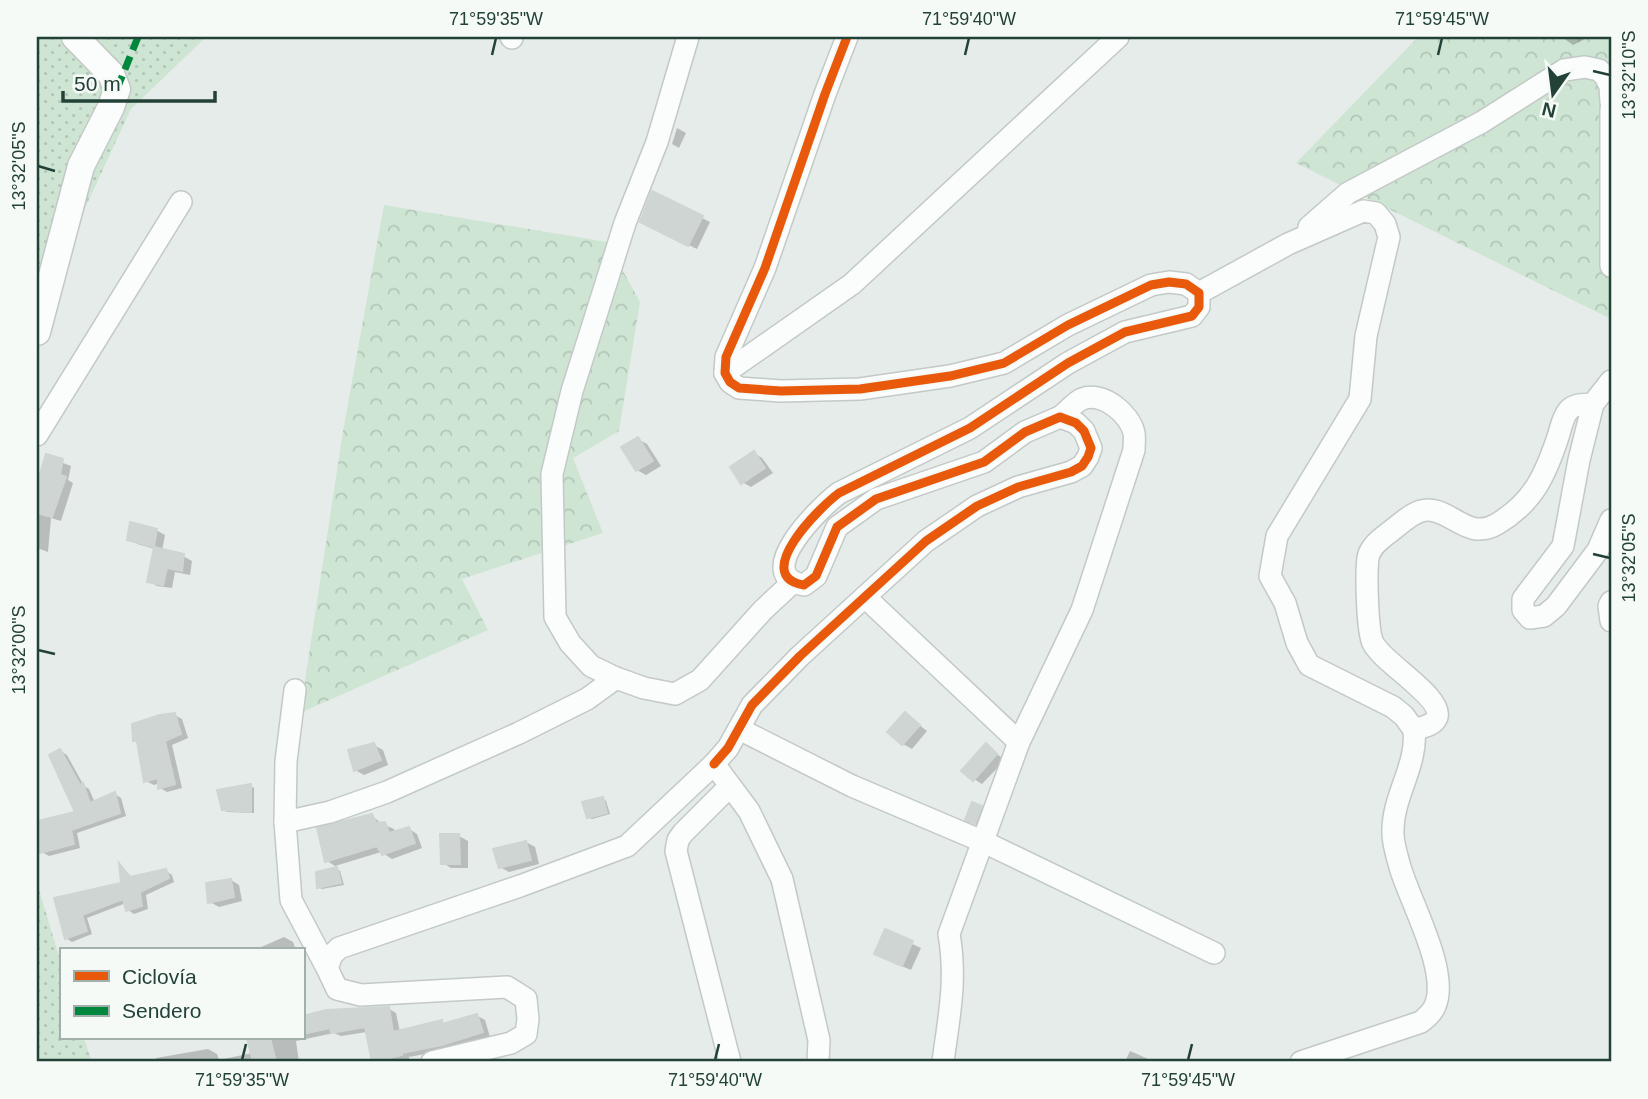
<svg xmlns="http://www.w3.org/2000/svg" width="1648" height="1099" font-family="Arial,sans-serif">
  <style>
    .grass { fill: url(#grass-dots) }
    .forest { fill: url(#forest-crowns) }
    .shadow { fill: #0003 }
    .building { fill: #ced5d2; stroke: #cfd5d2; stroke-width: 2 }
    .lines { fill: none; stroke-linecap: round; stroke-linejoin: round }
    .minor-casing { stroke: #c3c9c6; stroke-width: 24 }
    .tertiary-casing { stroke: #c3c9c6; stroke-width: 29 }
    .minor { stroke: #fbfcfc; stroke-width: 21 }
    .tertiary { stroke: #fbfcfc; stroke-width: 26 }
    .quiet { stroke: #00873e; stroke-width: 7; stroke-dasharray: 14 7; stroke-linecap: butt }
    .cycleway-casing { stroke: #f5faf7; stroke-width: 13 }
    .cycleway { stroke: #e8590c; stroke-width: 9 }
    .ticks { fill: none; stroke: #224137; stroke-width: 2.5 }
    .neatline { fill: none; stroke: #224137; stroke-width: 2.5 }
    .ticks-label { font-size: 18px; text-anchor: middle; fill: #224137 }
  </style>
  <defs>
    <pattern id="grass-dots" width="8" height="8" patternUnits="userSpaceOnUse" patternTransform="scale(1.75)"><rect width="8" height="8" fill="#cfe5d4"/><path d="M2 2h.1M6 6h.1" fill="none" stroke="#b1c6b7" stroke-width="1.8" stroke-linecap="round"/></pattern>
    <pattern id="forest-crowns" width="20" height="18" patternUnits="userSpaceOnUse" patternTransform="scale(1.75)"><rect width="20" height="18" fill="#cfe5d4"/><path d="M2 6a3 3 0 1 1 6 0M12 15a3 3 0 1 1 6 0" fill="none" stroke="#b1c6b7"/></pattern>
  </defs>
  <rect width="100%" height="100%" fill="#e6ece9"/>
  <g class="grass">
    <polygon points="37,37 206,37 131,109 37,312"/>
    <polygon points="37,883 61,963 61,1038 84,1038 92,1062 37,1062"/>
  </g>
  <g class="forest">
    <polygon points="1418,37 1611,37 1611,319 1296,163"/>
    <polygon points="384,205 607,242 640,302 619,431 573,458 603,533 462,579 488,630 300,713 343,431"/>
  </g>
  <g class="shadow">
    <polygon points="1562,37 1589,37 1573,45"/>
    <polygon points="677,128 686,133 679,148 672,144"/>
    <polygon points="653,193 710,222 697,249 649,226"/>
    <polygon points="638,439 647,444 661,466 646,475 637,470"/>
    <polygon points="754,453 762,458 773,473 751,487 742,482"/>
    <polygon points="47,457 71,466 68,480 73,483 61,521 51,518 48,552 37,548 37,492"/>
    <polygon points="156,530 165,535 162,551 183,556 192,561 190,575 175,572 172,588 157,586 149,581 155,549 137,544 129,539"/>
    <polygon points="905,714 927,731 912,749 903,744"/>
    <polygon points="174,715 182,719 188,738 172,745 182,788 167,792 160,788 160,783 154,785 146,781 139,742 135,740"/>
    <polygon points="374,745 383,750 388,765 364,775 355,770"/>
    <polygon points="986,746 1005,760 982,784 974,779"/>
    <polygon points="60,751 67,755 84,786 89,789 95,803 115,794 121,798 126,816 77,833 80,848 49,856 42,852 37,836 37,823 78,814"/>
    <polygon points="251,786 254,788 254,813 227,812 223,809"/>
    <polygon points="603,798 606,801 610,814 592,819 588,817"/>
    <polygon points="981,808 985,810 979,825 967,819"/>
    <polygon points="372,816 382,824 394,829 395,833 409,829 417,834 422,848 392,859 381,852 335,866 327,861"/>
    <polygon points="459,836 468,841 468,868 451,868 443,863"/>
    <polygon points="526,842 535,847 539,864 509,872 500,867"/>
    <polygon points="121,866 133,879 166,871 172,875 174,882 146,895 148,909 134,914 128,910 126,903 87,918 92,934 72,942 66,938 56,899 123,884"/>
    <polygon points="336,869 340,871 344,885 322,889 318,887"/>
    <polygon points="231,880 239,885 242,901 219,907 210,902"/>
    <polygon points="886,932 921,948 911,970 885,959"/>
    <polygon points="284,937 293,942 296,950 259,950 259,948"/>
    <polygon points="388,1008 396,1013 400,1032 441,1022 446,1025 476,1015 485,1020 490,1037 451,1049 409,1057 409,1059 395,1062 373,1060 367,1032 341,1036 334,1033 296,1041 299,1062 157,1062 156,1058 208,1049 217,1054 219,1060 252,1053 249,1038 303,1038 303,1018 326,1012"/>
    <polygon points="1130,1051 1146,1058 1153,1062 1125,1062"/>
  </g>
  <g class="building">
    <polygon points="652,191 703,216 688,246 640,222"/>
    <polygon points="638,437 653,461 636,471 621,447"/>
    <polygon points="754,451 765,468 741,484 730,467"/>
    <polygon points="46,454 63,459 60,475 66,477 52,517 37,513 37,484"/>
    <polygon points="130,522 157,529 154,547 127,540"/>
    <polygon points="154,547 184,554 182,571 167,568 163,585 147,582"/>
    <polygon points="905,712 920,725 902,745 887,732"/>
    <polygon points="175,713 181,734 165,741 175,784 158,789 158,778 144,782 137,741 133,741 132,724 160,715"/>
    <polygon points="374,743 381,760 354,771 348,750"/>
    <polygon points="986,743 997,754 973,781 961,771"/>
    <polygon points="60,749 80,785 83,783 90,803 115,792 120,813 71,830 74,844 40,853 37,842 37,821 75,812 49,755"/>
    <polygon points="251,784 251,812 222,810 217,790"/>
    <polygon points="603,797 607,813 587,818 582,802"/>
    <polygon points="972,802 982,806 975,824 965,820"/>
    <polygon points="372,814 376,823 385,822 389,833 409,827 415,843 382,855 377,846 325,862 317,828"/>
    <polygon points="440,834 459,834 460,864 441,864"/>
    <polygon points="526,841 531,860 499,868 493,849"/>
    <polygon points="119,863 130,877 166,869 169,878 140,892 142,906 126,911 123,899 82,915 87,931 65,939 54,898 121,883"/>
    <polygon points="337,867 341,883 317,888 316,872"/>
    <polygon points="231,879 234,897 208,903 206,883"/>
    <polygon points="885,929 913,941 902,966 874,954"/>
    <polygon points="389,1007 393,1032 442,1020 442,1024 477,1014 483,1032 442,1045 402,1053 402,1055 372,1062 365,1027 331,1033 330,1028 303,1034 303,1016 326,1010"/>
    <polygon points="247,1038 270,1038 276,1062 253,1062"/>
  </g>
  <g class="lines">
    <defs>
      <g id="minor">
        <polyline points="511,37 512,38"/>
        <polyline points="688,37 657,142 625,223 597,312 572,391 552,474 555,617 570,643 591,666 616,678 644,688 675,694 700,680 763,610 792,583"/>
        <polyline points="1611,109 1611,266"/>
        <polyline points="1309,227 1348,193 1482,122 1564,70 1585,67 1599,70 1605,76 1610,86 1611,102"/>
        <path d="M1199,293L1288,244L1363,211L1376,213L1385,224L1389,237L1366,336L1360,399L1277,536L1270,576L1285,603L1297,643L1309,665L1393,707L1404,716L1414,730C1421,727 1434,726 1437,717C1443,697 1383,663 1373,643C1367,631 1366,573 1368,558C1370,546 1382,538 1391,531C1402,523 1414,510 1428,510C1452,510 1468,541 1497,524C1532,503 1544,478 1557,440C1560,432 1562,418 1568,411C1575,403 1583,405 1593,404"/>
        <polyline points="725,373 852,284 1118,37"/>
        <polyline points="1611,381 1593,404 1579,460 1563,546 1523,599 1523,610 1530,618 1544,616 1556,606 1598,550 1611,520"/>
        <polyline points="37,435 181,202"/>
        <polyline points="865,597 1019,742"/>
        <polyline points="1611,602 1609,606 1611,621"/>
        <polyline points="739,729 852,786 984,842 1214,953"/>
        <path d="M714,764L728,748L752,705L800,656L926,541L977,506L1018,487L1071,472L1082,466L1088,457L1091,448L1084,431L1076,423L1060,417L1025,432L984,462L876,499L837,527L816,576L804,585C750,576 820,507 839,493L970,428L1068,363L1125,332L1192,316L1199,307V293L1186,284L1169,282L1151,285L1068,325L1004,363L950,376L860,389L781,391L739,388L730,382L725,373L726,357L765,268L825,94L847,37"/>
        <polyline points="285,822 286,761 295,690"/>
        <polyline points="327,968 291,900 285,822 330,812 387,792 519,733 587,699 616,678"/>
        <polyline points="432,1062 511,1043 526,1034 528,1019 526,999 507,987 361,995 337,989 327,968 332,955 339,948 520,886 627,846 714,764 749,811 782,879 819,1040 818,1062"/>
        <polyline points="730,1062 676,851 678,840 683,833 730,786"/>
        <path d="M943,1062C949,1016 957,980 949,934L1019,742L1082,610L1134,450C1134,445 1135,438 1134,433C1130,414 1103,391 1082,399C1075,402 1067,412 1060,417"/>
        <path d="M1301,1062L1421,1022C1427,1017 1432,1013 1435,1006C1450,972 1410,902 1400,867C1397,856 1392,841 1393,830C1393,796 1418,764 1414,730"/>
      </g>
      <polyline id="tertiary" points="37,332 81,166 111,107 117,89 111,74 75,37"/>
    </defs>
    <use href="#minor" class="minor-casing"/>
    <use href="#tertiary" class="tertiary-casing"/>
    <use href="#minor" class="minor"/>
    <use href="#tertiary" class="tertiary"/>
    <polyline class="quiet" points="117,89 138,37"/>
    <defs>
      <path id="cycleway" d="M714,764L728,748L752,705L800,656L926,541L977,506L1018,487L1071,472L1082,466L1088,457L1091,448L1084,431L1076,423L1060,417L1025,432L984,462L876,499L837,527L816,576L804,585C750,576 820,507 839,493L970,428L1068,363L1125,332L1192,316L1199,307V293L1186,284L1169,282L1151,285L1068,325L1004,363L950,376L860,389L781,391L739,388L730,382L725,373L726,357L765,268L825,94L847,37"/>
    </defs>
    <use href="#cycleway" class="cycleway-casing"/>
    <use href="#cycleway" class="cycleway"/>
  </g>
  <path class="ticks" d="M492,55L496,38M965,55L969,38M1438,55L1442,38M1593,71L1610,75M38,166L55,171M1593,554L1610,558M38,650L55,654M242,1060L246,1044M715,1060L719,1044M1188,1060L1192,1044"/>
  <rect width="1648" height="1099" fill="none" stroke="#f5faf7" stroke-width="77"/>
  <rect x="60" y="948" width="245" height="91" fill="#f5faf7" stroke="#a1b0aa" stroke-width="2"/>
  <rect x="74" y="971" width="35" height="10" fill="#e8590c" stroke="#a1b0aa" stroke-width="2"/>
  <text x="122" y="984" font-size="21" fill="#224137">Ciclovía</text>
  <rect x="74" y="1006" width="35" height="10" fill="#00873e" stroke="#a1b0aa" stroke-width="2"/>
  <text x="122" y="1018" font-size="21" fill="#224137">Sendero</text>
  <g transform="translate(1553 94) rotate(194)" stroke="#f5faf7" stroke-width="5" paint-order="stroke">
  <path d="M0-5L12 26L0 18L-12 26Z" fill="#224137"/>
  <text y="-10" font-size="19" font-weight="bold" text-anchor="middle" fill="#224137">N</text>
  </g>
  <path d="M63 91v10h152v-10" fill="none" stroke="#224137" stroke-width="3.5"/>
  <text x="74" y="91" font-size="21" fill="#224137" stroke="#f5faf7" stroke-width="5" paint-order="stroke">50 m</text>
  <rect x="38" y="38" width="1572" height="1022" class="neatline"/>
  <g class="ticks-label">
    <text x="496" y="25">71°59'35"W</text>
    <text x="969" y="25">71°59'40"W</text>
    <text x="1442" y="25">71°59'45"W</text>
    <text transform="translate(1629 75) rotate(-90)" y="6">13°32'10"S</text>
    <text transform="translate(19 166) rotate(-90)" y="6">13°32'05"S</text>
    <text transform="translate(1629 558) rotate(-90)" y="6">13°32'05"S</text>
    <text transform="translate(19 650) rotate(-90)" y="6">13°32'00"S</text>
    <text x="242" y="1086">71°59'35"W</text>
    <text x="715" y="1086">71°59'40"W</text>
    <text x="1188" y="1086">71°59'45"W</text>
  </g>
</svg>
